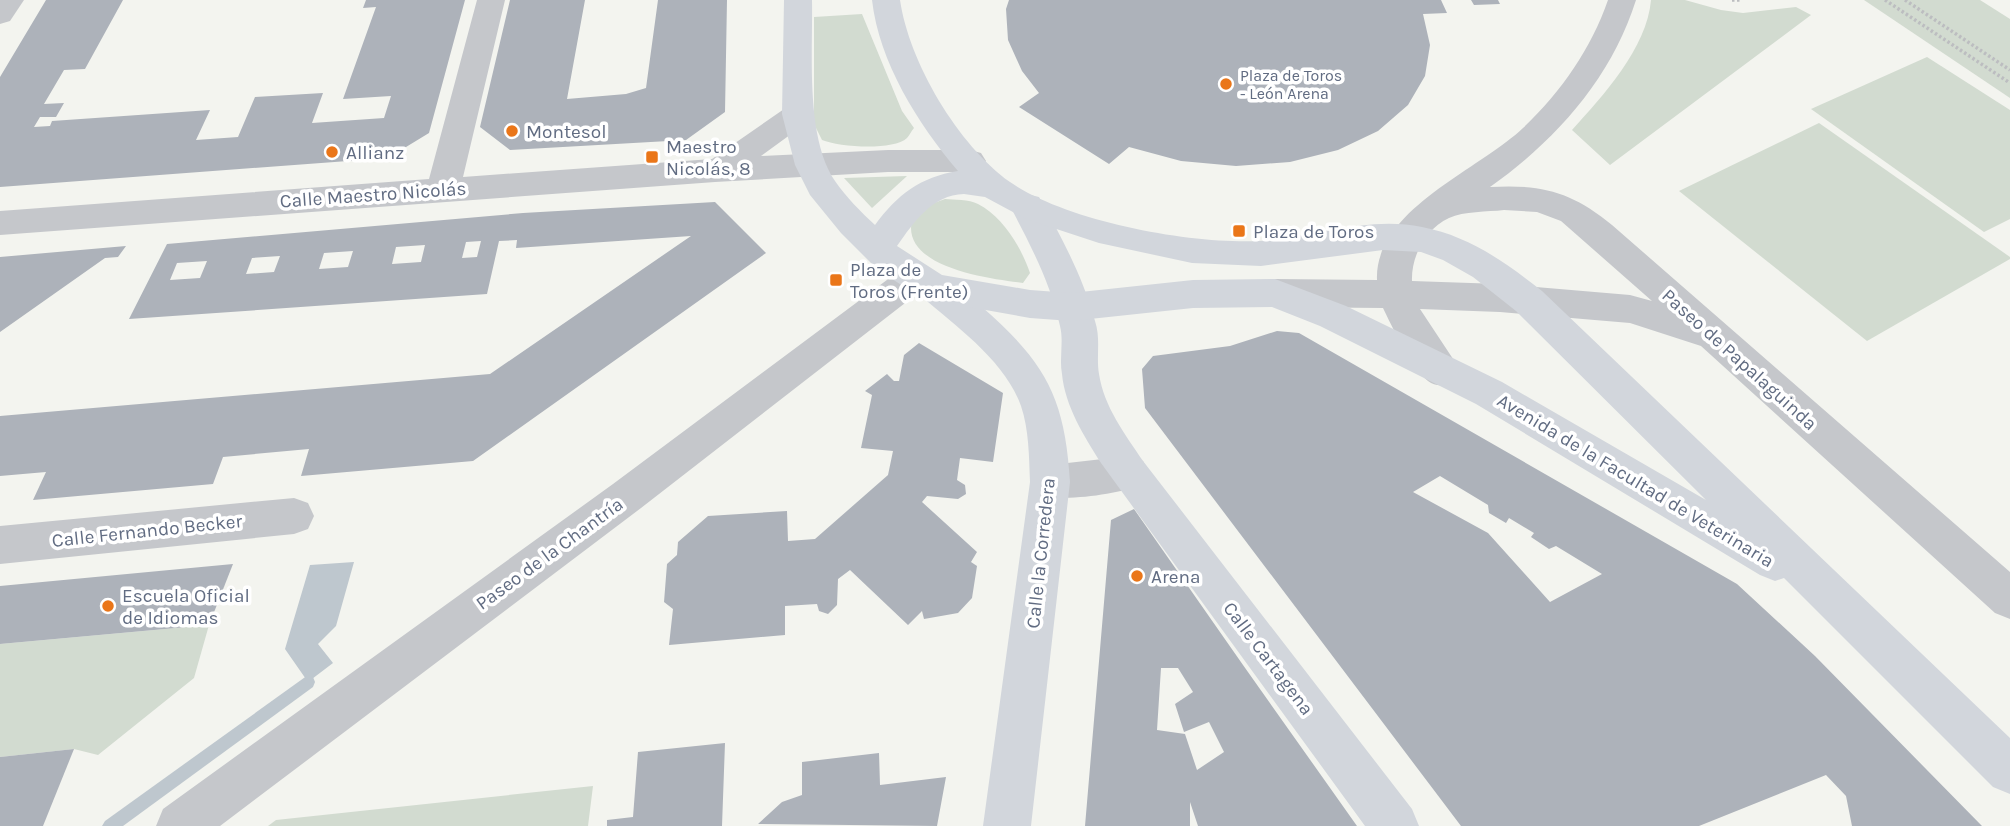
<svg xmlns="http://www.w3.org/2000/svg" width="2010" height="826" font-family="Karla,sans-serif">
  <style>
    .green { fill: #d2dbd0 }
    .water { fill: #bec7ce }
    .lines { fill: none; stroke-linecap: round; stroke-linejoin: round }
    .stream { fill: #bec7ce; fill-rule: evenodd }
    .building { fill: #adb2ba; fill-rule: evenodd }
    .path { stroke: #bcbdc0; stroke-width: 3.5; stroke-dasharray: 2.5 2.5; stroke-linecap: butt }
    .street { fill: #c5c7cb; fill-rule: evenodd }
    .secondary { fill: #d2d6dc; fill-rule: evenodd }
    .primary { fill: #d2d6dc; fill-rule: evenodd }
    .poi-dot { fill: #ea7619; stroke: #fff; stroke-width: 2.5 }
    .labels { text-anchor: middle; stroke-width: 7; stroke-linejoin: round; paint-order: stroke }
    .far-poi-label { font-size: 16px; fill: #616c82; stroke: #fff; text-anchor: start }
    .poi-label { font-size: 19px; fill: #616c82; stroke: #fff; text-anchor: start }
    .street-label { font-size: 19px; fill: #616c82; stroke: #fff }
  </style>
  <rect width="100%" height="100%" fill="#f3f4ef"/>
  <g class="green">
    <path d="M1651,0H1685L1721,10L1743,13L1796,7L1811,15L1610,165L1572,130C1603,96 1647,48 1651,0Z"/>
    <polygon points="1864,0 1980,0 2010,19 2010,98"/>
    <path d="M862,14L902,111L914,128C911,131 910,135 907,138C893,151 839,147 822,140L814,124V17Z"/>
    <polygon points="1927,57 2010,110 2010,219 1984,232 1811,109"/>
    <polygon points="1819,123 2010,257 2010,259 1867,341 1679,191"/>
    <polygon points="907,176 872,208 844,178"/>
    <path d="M945,199C954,200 969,199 978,204C1003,217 1021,247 1030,273L1023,283C992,279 911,269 911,228C911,222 917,214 920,208Z"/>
    <polygon points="209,625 194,678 98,755 74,749 0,757 0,644"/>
    <polygon points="593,786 588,826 268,826 276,820"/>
  </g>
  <polygon class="water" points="354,562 336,626 318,644 333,663 308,682 285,649 310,565"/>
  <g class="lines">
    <polygon class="stream" points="308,675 313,677 315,682 313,687 123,826 102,826 105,821"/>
  </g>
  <g class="building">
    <polygon points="46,0 123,0 85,69 64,70 44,104 64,103 56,117 40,117 34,127 50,126 52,121 210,110 196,140 238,137 255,97 323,93 312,123 384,118 391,96 343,99 376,7 363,8 366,0 465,0 429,133 388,158 0,187 0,77"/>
    <polygon points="510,0 585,0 567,99 626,94 646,88 658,0 727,0 725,112 686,140 510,150 480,127"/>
    <polygon points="1009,0 1441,0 1447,13 1423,14 1430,45 1425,76 1408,105 1378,131 1338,150 1290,162 1236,166 1181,161 1129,147 1109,164 1019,107 1039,93 1022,71 1008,40 1006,9"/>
    <polygon points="1471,0 1498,0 1500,4 1474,5"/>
    <path d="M715,202L766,253L473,461L301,476L309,449L223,457L213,484L33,500L46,472L0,476V416L490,374L691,236L516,248L517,240L499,241L487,294L129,319L167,244L523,213ZM481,241L477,257L462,258L466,242ZM425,245L421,262L392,264L396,247ZM353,251L348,267L319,269L324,253ZM280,256L274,272L246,274L252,258ZM207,261L200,278L170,280L177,263Z"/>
    <polygon points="126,246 118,257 105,258 0,332 0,257"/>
    <path d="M1277,331L1299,333L1737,584L1815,656L1982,826H1852L1846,796L1826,775L1699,826H1461L1145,408L1142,369L1153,356L1230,346ZM1440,476L1488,505L1489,513L1506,523L1509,518L1534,533L1531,537L1549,549L1556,546L1602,574L1550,602L1488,533L1413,492Z"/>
    <polygon points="919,343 1003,393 993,462 960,458 957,480 965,485 966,494 958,499 927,496 922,502 977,552 971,562 977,566 972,598 958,613 924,619 922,611 908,625 850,570 838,579 837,605 828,614 819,611 817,604 785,606 785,635 669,645 673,609 664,602 667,564 677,555 678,542 708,516 787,511 788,541 815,539 888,475 893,451 861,448 872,395 865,391 887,374 894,381 899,381 904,355"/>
    <path d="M1134,509L1243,665L1357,826H1198L1190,802V826H1085L1111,520ZM1161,668H1178L1193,692L1175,704L1184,732L1209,722L1224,752L1197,770L1185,734L1157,730Z"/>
    <polygon points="233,564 209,625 0,644 0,586"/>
    <polygon points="725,743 722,826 607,826 607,820 633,817 638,752"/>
    <polygon points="74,749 43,826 0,826 0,757"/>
    <polygon points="879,753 880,785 946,777 937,826 758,824 782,802 802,795 802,762"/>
  </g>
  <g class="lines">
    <g class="path">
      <polyline points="1732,0 1740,0"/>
      <polyline points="1885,0 2010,83"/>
      <polyline points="1905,0 2010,70"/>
    </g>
    <g class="street">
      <polygon points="0,0 24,0 10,21 0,24"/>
      <polygon points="477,0 505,0 463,177 712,159 787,107 798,103 809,107 814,114 809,121 761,156 888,150 970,150 981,153 986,161 981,169 970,172 888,172 715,182 0,235 0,211 429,179"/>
      <path d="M1608,0H1636C1611,79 1556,140 1490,187C1542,184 1572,192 1612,225L2010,572V619L1995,613L1701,346L1630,323L1500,312L1420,309L1461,371L1455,382C1446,385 1437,388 1428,381C1412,368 1392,327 1383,308L1275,307L1262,303L1257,293L1262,283L1275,279L1377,280C1374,210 1479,170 1523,128C1561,92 1591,49 1608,0ZM1504,210L1537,212L1561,221L1652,301L1630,295L1500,284L1412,281C1411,257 1425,229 1449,218C1464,211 1487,212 1504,210Z"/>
      <polygon points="915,264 927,268 933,277 927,286 641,508 220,826 156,826 163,809 613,484 903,268"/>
      <path d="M1129,456L1143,461L1149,473L1143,485C1117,494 1061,503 1036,494L1030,482L1036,470L1050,465Z"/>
      <polygon points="294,498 308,503 314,516 308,529 294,534 0,564 0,526"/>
    </g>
    <g class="secondary">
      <path d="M1027,194L1039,197C1061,236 1083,277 1095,321C1101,339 1096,356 1099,374C1104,407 1125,434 1143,461L1412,809L1419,826H1365L1101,463C1084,436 1065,406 1062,374C1059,358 1064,342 1060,326C1051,284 1030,244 1010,206L1015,197Z"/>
      <path d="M935,273C954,279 968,294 982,307C1046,363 1065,398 1070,482L1031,826H983L1030,482C1029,456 1029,430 1021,406C1005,361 957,327 922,297L917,287L922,277Z"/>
    </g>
    <path class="primary" d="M784,0H812C813,52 805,137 835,181C846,197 861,212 875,225C897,195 920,177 958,171C918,124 879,62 872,0H900C909,62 958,145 1010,182C1068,222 1190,244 1259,241C1313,237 1368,216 1422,227C1469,236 1505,262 1542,291L2010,738V794L1993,787L1784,578L1775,581L1760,575L1476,404L1320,326L1272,307L1193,308L1071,321L1030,318L935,301L903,286L878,270L841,233L810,195L795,165L782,114ZM964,194L985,197L1026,219L1099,243L1192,263L1261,266L1383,250L1421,252L1443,260L1473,277L1516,311L1706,500L1502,382L1346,306L1275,279L1193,280L1071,293L1030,290L942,275L897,246C914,222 932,195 964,194Z"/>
  </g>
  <g class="poi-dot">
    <circle cx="1226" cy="84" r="7"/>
    <circle cx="512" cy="131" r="7"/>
    <circle cx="332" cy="152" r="7"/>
    <rect x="645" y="150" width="14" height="14" rx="3.5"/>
    <rect x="1232" y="224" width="14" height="14" rx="3.5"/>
    <rect x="829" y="273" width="14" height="14" rx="3.5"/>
    <circle cx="1137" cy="576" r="7"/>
    <circle cx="108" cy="606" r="7"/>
  </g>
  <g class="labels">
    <g class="far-poi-label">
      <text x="1240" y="81">Plaza de Toros<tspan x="1240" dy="18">- León Arena</tspan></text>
    </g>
    <g class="poi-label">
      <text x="526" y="138">Montesol</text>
      <text x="666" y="153">Maestro<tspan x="666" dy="22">Nicolás, 8</tspan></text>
      <text x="346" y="159">Allianz</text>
      <text x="1253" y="238">Plaza de Toros</text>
      <text x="850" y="276">Plaza de<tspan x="850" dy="22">Toros (Frente)</tspan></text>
      <text x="1151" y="583">Arena</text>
      <text x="122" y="602">Escuela Oficial<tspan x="122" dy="22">de Idiomas</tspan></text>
    </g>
    <g class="street-label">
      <text transform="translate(373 194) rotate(-4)" y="7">Calle Maestro Nicolás</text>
      <text transform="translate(1740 359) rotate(42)" y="7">Paseo de Papalaguinda</text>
      <text transform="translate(1636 480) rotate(31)" y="7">Avenida de la Facultad de Veterinaria</text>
      <text transform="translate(147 530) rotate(-6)" y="7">Calle Fernando Becker</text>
      <text transform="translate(549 553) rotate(-36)" y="7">Paseo de la Chantría</text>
      <text transform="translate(1040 553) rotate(-84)" y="7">Calle la Corredera</text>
      <text transform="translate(1269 658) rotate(53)" y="7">Calle Cartagena</text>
    </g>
  </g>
</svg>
